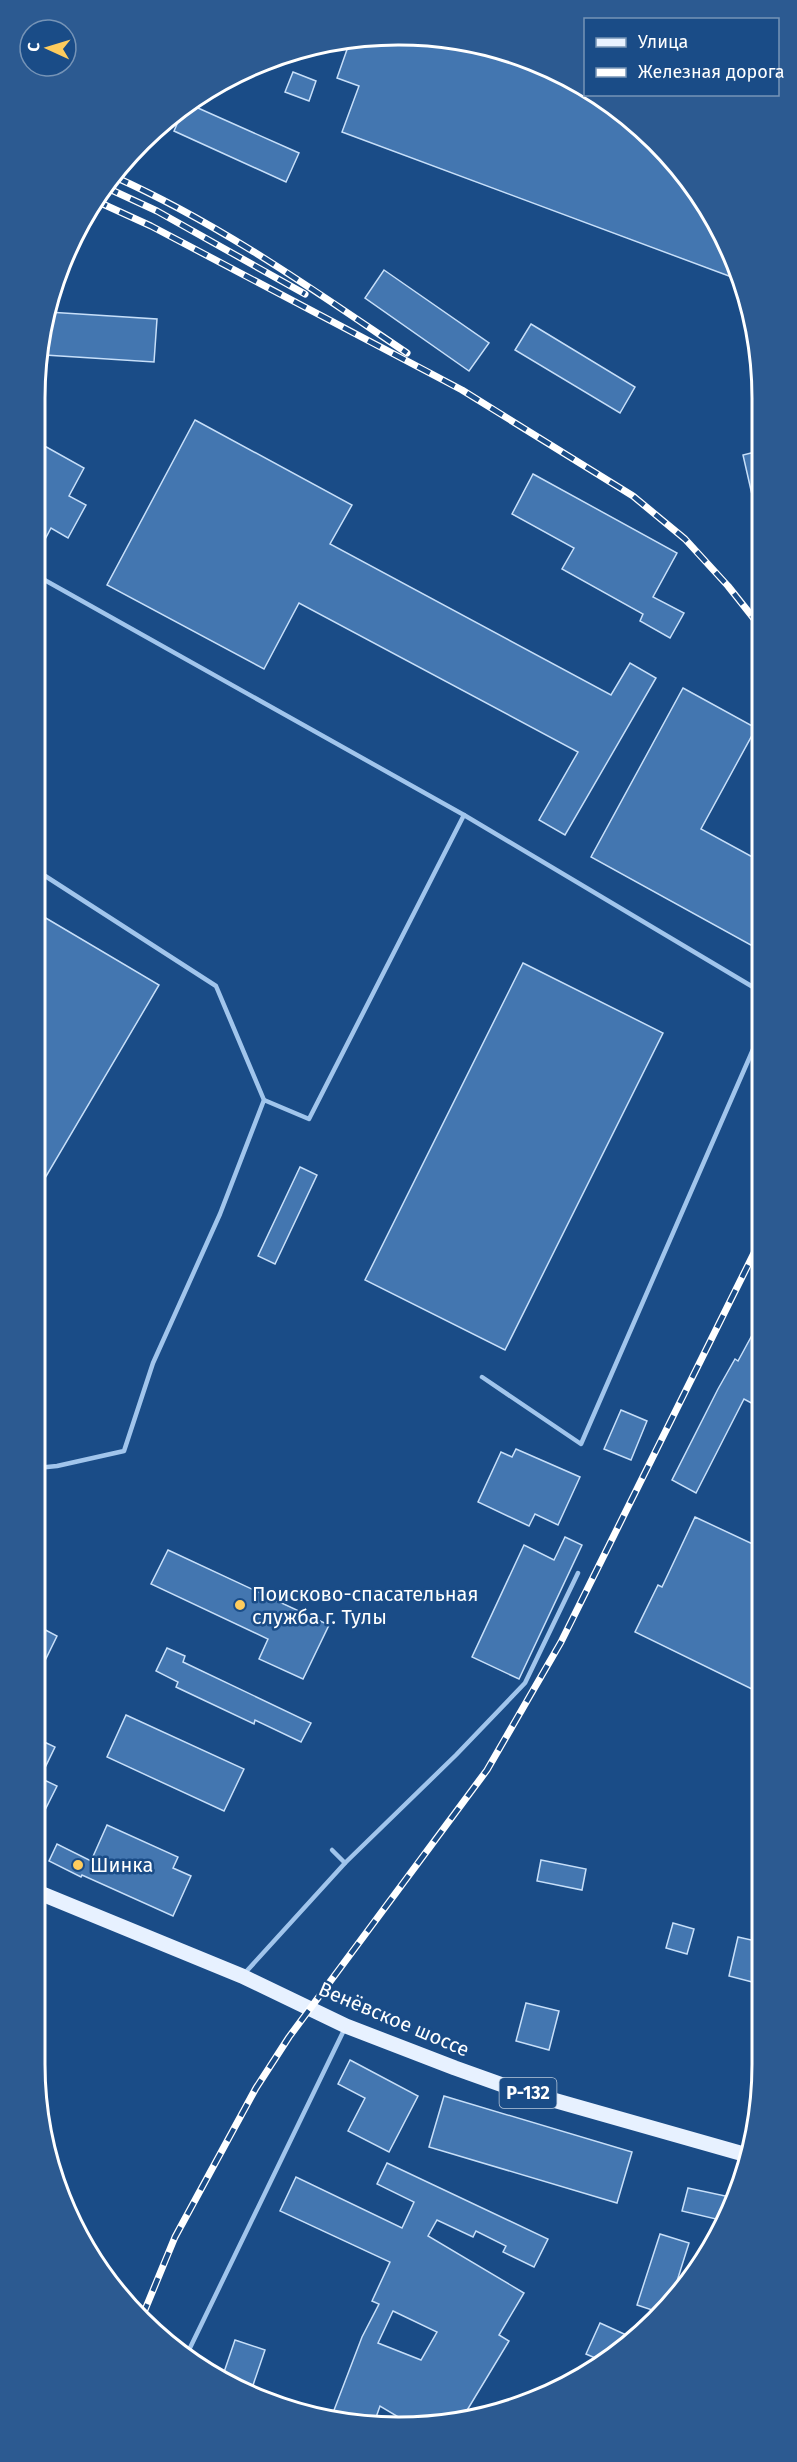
<svg xmlns="http://www.w3.org/2000/svg" width="797" height="2462" font-family="'Fira Sans',sans-serif">
  <style>
    .building { fill: #4376b0; stroke: #c7dff9; stroke-width: 1.5; fill-rule: evenodd }
    .lines { fill: none; stroke-linecap: round; stroke-linejoin: round }
    .service { stroke: #a1c5ec; stroke-width: 4.5 }
    .primary { stroke: #e7f1ff; stroke-width: 15 }
    .rail-casing { stroke: #fff; stroke-width: 7 }
    .rail { stroke: #1a4c87; stroke-width: 4.5; stroke-dasharray: 14; stroke-linecap: butt }
    .poi-dot { fill: #fecc5d; stroke: #1a4c87; stroke-width: 2 }
    .labels { text-anchor: middle; stroke-width: 5; stroke-linejoin: round; paint-order: stroke }
    .shield { fill: #1a4c87; stroke: #bac9db; stroke-width: 1.5 }
    .shield-label { font-size: 18px; font-weight: bold; fill: #fff }
    .poi-label { font-size: 20px; fill: #fff; stroke: #1a4c87; text-anchor: start }
    .street-label { font-size: 20px; fill: #fff; stroke: #1a4c87 }
    .rim { fill: none; stroke: #fff; stroke-width: 3 }
  </style>
  <rect width="100%" height="100%" fill="#1a4c87"/>
  <g class="building">
    <polygon points="350,41 470,42 581,83 585,87 585,94 594,94 672,158 725,238 737,279 342,132 359,86 337,78"/>
    <polygon points="293,72 316,81 309,101 285,92"/>
    <polygon points="189,104 299,153 286,182 174,131 184,108"/>
    <polygon points="384,270 489,343 469,371 365,298"/>
    <polygon points="48,312 157,319 154,362 45,355"/>
    <polygon points="531,324 635,387 620,413 515,350"/>
    <polygon points="195,420 352,505 330,544 611,695 630,663 656,678 565,835 539,820 578,752 299,603 264,669 107,585"/>
    <polygon points="41,444 84,468 69,496 86,505 68,538 51,528 41,547"/>
    <polygon points="759,451 759,499 753,499 743,455"/>
    <polygon points="533,474 677,553 653,597 684,613 670,638 640,621 643,614 562,569 574,548 512,514"/>
    <polygon points="683,688 756,728 701,829 758,860 758,949 591,857"/>
    <polygon points="39,914 159,985 38,1190"/>
    <polygon points="523,963 663,1033 505,1350 365,1280"/>
    <polygon points="300,1167 317,1175 275,1264 258,1256"/>
    <polygon points="757,1326 757,1406 744,1399 696,1493 672,1480 718,1389 735,1359 738,1361"/>
    <polygon points="621,1410 647,1421 631,1460 604,1449"/>
    <polygon points="516,1449 580,1477 558,1525 535,1514 529,1526 478,1502 501,1452 512,1457"/>
    <polygon points="695,1517 757,1546 756,1691 635,1632 658,1585 662,1587"/>
    <polygon points="565,1537 582,1545 519,1679 472,1657 524,1545 554,1560"/>
    <polygon points="168,1550 329,1625 303,1679 259,1659 268,1639 151,1584"/>
    <polygon points="36,1625 57,1636 36,1679"/>
    <polygon points="167,1648 185,1656 183,1662 311,1723 301,1742 255,1720 254,1724 176,1687 178,1682 156,1671"/>
    <polygon points="126,1715 244,1769 224,1811 107,1757"/>
    <polygon points="36,1738 55,1747 40,1778 57,1786 35,1830"/>
    <polygon points="107,1825 178,1857 173,1868 191,1876 173,1916 82,1875 81,1877 49,1861 57,1844 91,1861"/>
    <polygon points="541,1860 586,1869 582,1890 537,1881"/>
    <polygon points="673,1923 694,1929 687,1954 666,1948"/>
    <polygon points="738,1937 756,1941 756,1983 729,1976"/>
    <polygon points="526,2003 559,2011 549,2050 516,2041"/>
    <polygon points="350,2060 418,2096 389,2152 348,2131 365,2098 338,2084"/>
    <polygon points="444,2096 632,2152 617,2203 429,2147"/>
    <path d="M387,2163L548,2239L534,2267L503,2252L506,2246L476,2231L473,2237L437,2220L428,2236L524,2293L499,2335L509,2341L463,2417L405,2421L380,2406L374,2423L351,2424L331,2418L362,2337L379,2304L372,2301L390,2262L280,2211L296,2177L402,2228L414,2202L377,2184ZM393,2311L437,2332L421,2360L378,2343Z"/>
    <polygon points="688,2188 730,2197 720,2220 682,2211"/>
    <polygon points="660,2234 689,2243 672,2297 658,2312 637,2305"/>
    <polygon points="600,2323 633,2338 620,2352 602,2361 586,2354"/>
    <polygon points="235,2340 265,2350 250,2394 237,2390 222,2378"/>
  </g>
  <g class="lines">
    <g class="service">
      <polyline points="464,815 758,990"/>
      <polyline points="39,872 216,986 264,1100"/>
      <polyline points="482,1377 581,1444 758,1038"/>
      <polyline points="37,1468 57,1466 124,1451 153,1363 220,1214 264,1100 309,1119 464,815 41,578"/>
      <polyline points="332,1850 345,1863"/>
      <polyline points="244,1974 345,1863 456,1755 525,1683 578,1573"/>
      <polyline points="188,2352 345,2028"/>
    </g>
    <polyline class="primary" points="35,1891 242,1976 346,2026 455,2068 511,2088 747,2155"/>
    <defs>
      <g id="rail">
        <path d="M115,177C220,224 312,289 407,353"/>
        <polyline points="105,187 157,211 305,294"/>
        <polyline points="94,200 151,226 462,390 633,496 685,539 728,586 759,625"/>
        <polyline points="142,2317 175,2237 256,2088 289,2037 487,1770 561,1642 757,1247"/>
      </g>
    </defs>
    <use href="#rail" class="rail-casing"/>
    <use href="#rail" class="rail"/>
  </g>
  <g class="poi-dot">
    <circle cx="240" cy="1605" r="6"/>
    <circle cx="78" cy="1865" r="6"/>
  </g>
  <g class="labels">
    <rect class="shield" x="499.5" y="2078" width="57" height="30" rx="4.5"/>
    <g class="shield-label">
      <text x="528" y="2099">Р-132</text>
    </g>
    <g class="poi-label">
      <text x="252" y="1601">Поисково-спасательная<tspan x="252" dy="23">служба г. Тулы</tspan></text>
      <text x="90" y="1872">Шинка</text>
    </g>
    <g class="street-label">
      <text transform="translate(394 2019) rotate(23)" y="7">Венёвское шоссе</text>
    </g>
  </g>
  <path d="M0 0H797V2462H0ZM398 45H399A353 353 0 0 1 752 398V2064A353 353 0 0 1 399 2417H398A353 353 0 0 1 45 2064V398A353 353 0 0 1 398 45Z" fill="#2c5a91" fill-rule="evenodd"/>
  <path class="rim" d="M398 45H399A353 353 0 0 1 752 398V2064A353 353 0 0 1 399 2417H398A353 353 0 0 1 45 2064V398A353 353 0 0 1 398 45Z"/>
  <rect x="584" y="18" width="195" height="78" fill="#1a4c87" stroke="#7694b7" stroke-width="1.5"/>
  <rect x="596" y="38" width="30" height="9" fill="#e7f1ff" stroke="#7694b7" stroke-width="1.5"/>
  <text x="638" y="48" font-size="18" fill="#ffffff">Улица</text>
  <rect x="596" y="68" width="30" height="9" fill="#ffffff" stroke="#7694b7" stroke-width="1.5"/>
  <text x="638" y="78" font-size="18" fill="#ffffff">Железная дорога</text>
  <g transform="translate(48 48) rotate(274)"><circle r="28" fill="#1a4c87" stroke="#7694b7" stroke-width="1.5"/>
  <path d="M0-4.5L10 22L0 15L-10 22Z" fill="#fecc5d"/>
  <text y="-9" font-size="16" font-weight="bold" text-anchor="middle" fill="#ffffff">С</text>
  </g>
</svg>
